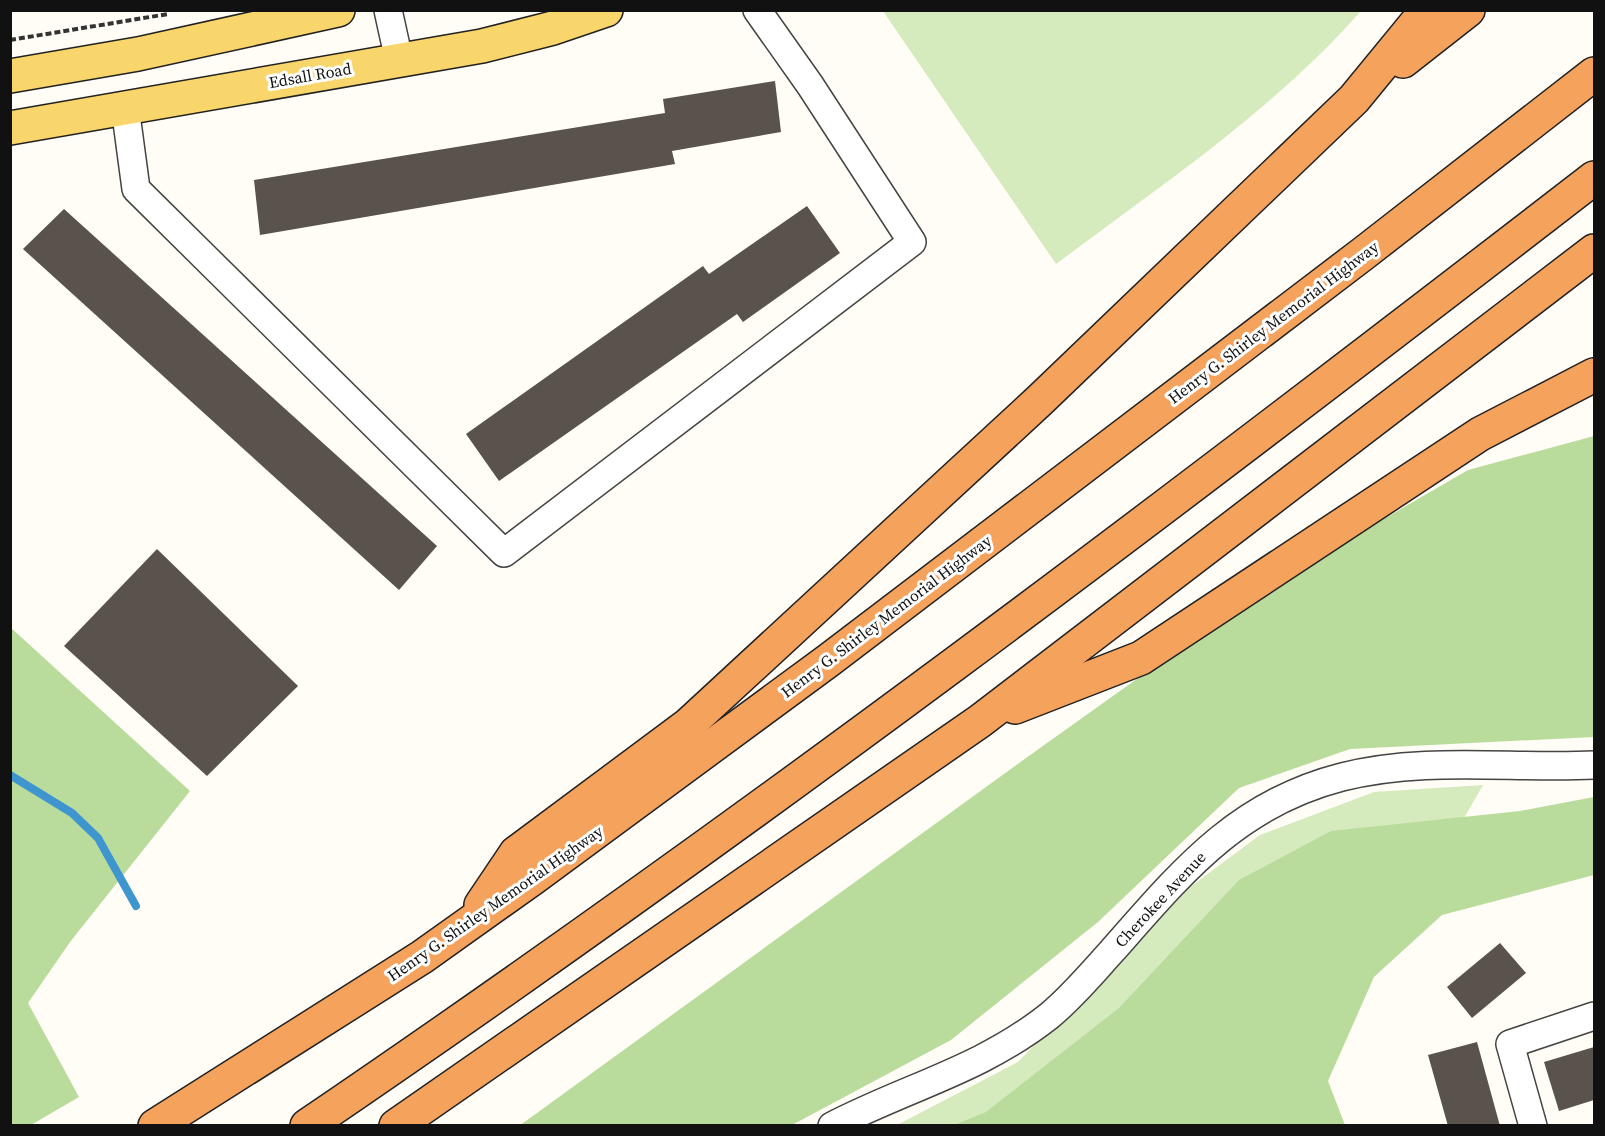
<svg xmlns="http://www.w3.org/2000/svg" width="1605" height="1136" font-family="'Source Serif 4',serif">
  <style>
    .green { fill: #d5ebbd }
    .forest { fill: #b9dc9c }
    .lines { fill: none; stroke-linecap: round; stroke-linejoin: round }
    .stream { stroke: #3f96cf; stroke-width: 8 }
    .building { fill: #5a524d }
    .minor-casing { stroke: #444; stroke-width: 30 }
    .major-casing { stroke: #222; stroke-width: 36 }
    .highway-casing { stroke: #222; stroke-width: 36 }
    .path { stroke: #333; stroke-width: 4; stroke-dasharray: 6 3; stroke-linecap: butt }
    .minor { stroke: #fff; stroke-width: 27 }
    .major { stroke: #f9d66b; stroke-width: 33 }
    .highway { stroke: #f5a25d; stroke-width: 33 }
    .labels { text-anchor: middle; stroke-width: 6; stroke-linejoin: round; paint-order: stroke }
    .street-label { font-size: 16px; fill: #111; stroke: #fff }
  </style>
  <rect width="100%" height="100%" fill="#fffdf5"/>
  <g class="green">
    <path d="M883,11H1361C1274,110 1161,185 1056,264Z"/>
    <polygon points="1483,785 1310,1086 1345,1125 895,1126 1018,1062 1182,893 1260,835 1374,792"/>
  </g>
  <g class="forest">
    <polygon points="1594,436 1594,737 1350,749 1239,788 1098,922 951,1040 792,1125 519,1126 1026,758 1263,589 1468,470"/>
    <polygon points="10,627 190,791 70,942 28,1003 79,1097 31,1125 10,1125"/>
    <polygon points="1594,797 1594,875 1442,915 1374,977 1328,1081 1345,1125 954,1125 986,1112 1119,1008 1239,880 1331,831 1520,811"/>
  </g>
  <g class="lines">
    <polyline class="stream" points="10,775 72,813 98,838 136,906"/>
  </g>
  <g class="building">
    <polygon points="775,81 781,132 672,151 675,164 260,235 254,180 665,113 663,99"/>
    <polygon points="807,206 840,253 743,322 737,314 499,481 466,434 703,266 709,274"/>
    <polygon points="64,209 437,546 399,590 23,249"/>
    <polygon points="157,549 298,686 207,776 64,646"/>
    <polygon points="1500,943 1526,973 1472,1018 1447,987"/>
    <polygon points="1477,1042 1500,1126 1448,1126 1428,1055"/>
    <polygon points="1594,1047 1594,1100 1559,1111 1544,1062"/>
  </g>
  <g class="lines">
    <defs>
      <g id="minor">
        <polyline points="388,10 399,60"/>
        <polyline points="125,107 136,189 504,553 912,242 810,85 757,10"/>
        <path d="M832,1126C907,1087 981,1070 1049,1016C1072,997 1092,973 1112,951C1181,873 1236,804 1342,777C1424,756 1511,769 1594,765"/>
        <polyline points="1533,1126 1510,1044 1594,1016"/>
      </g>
      <g id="major">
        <polyline points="10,76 138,54 338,10"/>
        <polyline points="10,128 482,46 553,28 606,10"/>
      </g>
      <g id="highway">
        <polyline points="1403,61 1468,10"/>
        <polyline points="1015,707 1141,658 1480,434 1594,375"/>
        <polyline points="481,905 516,853 688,725 1039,401 1354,99 1427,10"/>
        <polyline points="155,1126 422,957 533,878 829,660 1364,253 1594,74"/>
        <path d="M307,1126C748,826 1172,504 1594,178"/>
        <polyline points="396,1126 980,721 1594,251"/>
      </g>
    </defs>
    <use href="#minor" class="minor-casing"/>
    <use href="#major" class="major-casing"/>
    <use href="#highway" class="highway-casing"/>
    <polyline class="path" points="10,40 168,14"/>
    <use href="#minor" class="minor"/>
    <use href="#major" class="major"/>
    <use href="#highway" class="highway"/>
  </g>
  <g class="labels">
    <g class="street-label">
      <text transform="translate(310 75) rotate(-10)" y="6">Edsall Road</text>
      <text transform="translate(1273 322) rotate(-37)" y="6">Henry G. Shirley Memorial Highway</text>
      <text transform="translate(886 616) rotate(-37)" y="6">Henry G. Shirley Memorial Highway</text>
      <text transform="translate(1160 899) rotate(-47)" y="6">Cherokee Avenue</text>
      <text transform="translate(495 903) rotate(-35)" y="6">Henry G. Shirley Memorial Highway</text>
    </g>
  </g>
  <rect width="1605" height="1136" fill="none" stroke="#111111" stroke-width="24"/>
</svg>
